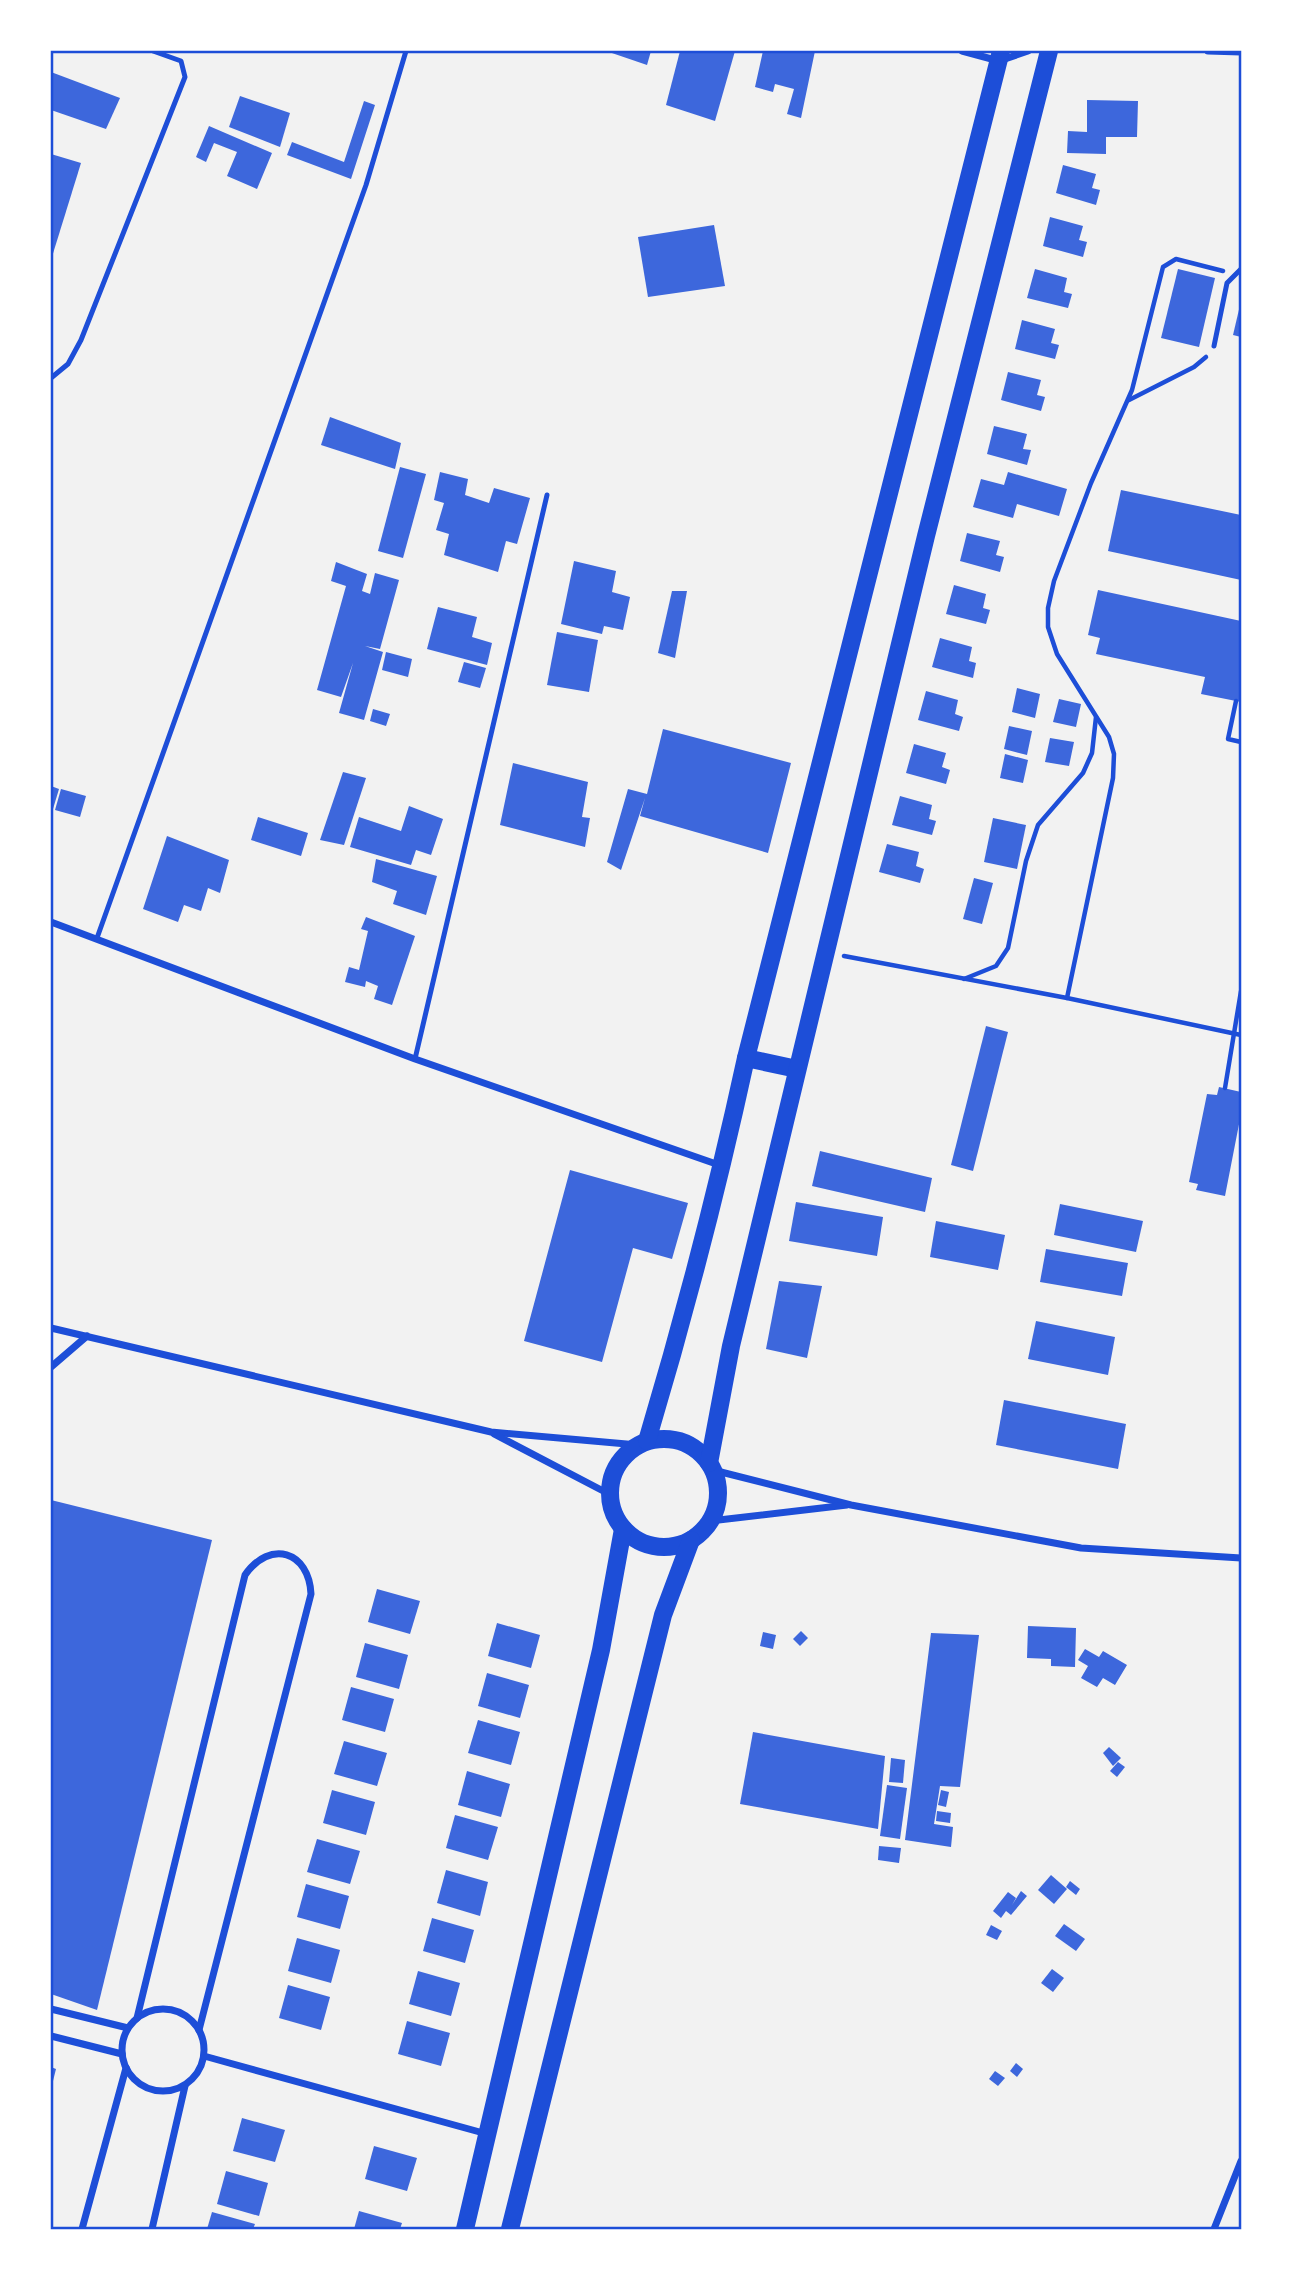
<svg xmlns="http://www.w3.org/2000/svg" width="1292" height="2280" font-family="'IBM Plex Sans',sans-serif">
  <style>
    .building { fill: #3d67dc }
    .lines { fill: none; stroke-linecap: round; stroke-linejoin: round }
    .path { stroke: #1d4ed8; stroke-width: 4.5 }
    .service { stroke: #1d4ed8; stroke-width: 5 }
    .minor { stroke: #1d4ed8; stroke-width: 7 }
    .primary { stroke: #1d4ed8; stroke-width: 18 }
    .neatline { fill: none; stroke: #1d4ed8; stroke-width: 2.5 }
  </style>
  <rect width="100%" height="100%" fill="#f2f2f2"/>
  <g class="building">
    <polygon points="606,51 651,51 647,65"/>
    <polygon points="680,51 735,51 715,121 666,105"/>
    <polygon points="763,51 815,51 801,118 787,114 794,89 775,84 773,92 755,87"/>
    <polygon points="51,72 120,98 106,129 51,110"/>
    <polygon points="240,96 290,113 280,147 229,127"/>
    <polygon points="1087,100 1138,101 1137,137 1106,137 1106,154 1067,153 1068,131 1087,132"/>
    <polygon points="364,101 375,105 351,179 287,155 292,142 344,162"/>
    <polygon points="209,126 272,153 257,189 227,176 237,152 214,143 206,162 196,157"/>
    <polygon points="51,154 81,163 51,260"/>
    <polygon points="1063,165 1096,174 1092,188 1100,190 1096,205 1056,193"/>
    <polygon points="1050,217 1083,226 1079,240 1087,242 1083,257 1043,246"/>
    <polygon points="714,225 725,286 648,297 638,237"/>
    <polygon points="1035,269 1067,278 1064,292 1072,294 1068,308 1027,298"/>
    <polygon points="1178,269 1215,278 1199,347 1161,338"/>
    <polygon points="1241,301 1241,337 1233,335"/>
    <polygon points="1022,320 1055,329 1051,343 1059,345 1055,359 1015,349"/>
    <polygon points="1008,372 1041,380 1037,395 1045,397 1041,411 1001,400"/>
    <polygon points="330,417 401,443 395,469 321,445"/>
    <polygon points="994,426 1027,434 1023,449 1031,450 1027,465 987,454"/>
    <polygon points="400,467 426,474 403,558 378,551"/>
    <polygon points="440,472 468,479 465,495 489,503 494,488 530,498 517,544 506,541 498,572 444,555 449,534 436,530 444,503 434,500"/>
    <polygon points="1008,472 1067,489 1059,516 1017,504 1013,518 973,507 981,479 1004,485"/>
    <polygon points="1121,490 1241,515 1241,580 1108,551"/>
    <polygon points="967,533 1000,541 996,555 1004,557 1000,572 960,561"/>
    <polygon points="574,561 616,571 612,592 630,597 623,630 604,626 602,634 561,624"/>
    <polygon points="336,562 367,574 362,591 370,594 375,573 399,580 380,649 365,646 383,652 364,720 339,713 353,663 341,697 317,690 346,586 331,581"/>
    <polygon points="954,585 986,594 983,608 990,610 986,624 946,614"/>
    <polygon points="1098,590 1241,621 1241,702 1201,694 1205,677 1096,654 1100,638 1088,635"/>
    <polygon points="672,591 687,591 675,658 658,653"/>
    <polygon points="438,607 477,617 472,637 492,643 487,665 427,649"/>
    <polygon points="557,632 598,640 589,692 547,685"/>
    <polygon points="940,638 972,647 969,661 976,663 973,678 932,667"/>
    <polygon points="386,652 412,659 408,677 382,670"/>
    <polygon points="464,662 486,668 480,688 458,682"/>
    <polygon points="1017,688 1040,694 1035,718 1012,712"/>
    <polygon points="926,691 958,700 955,714 963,717 959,731 918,720"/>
    <polygon points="1059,699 1081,704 1076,727 1053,722"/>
    <polygon points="373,709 390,714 386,726 370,721"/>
    <polygon points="1009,726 1032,731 1027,755 1004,749"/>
    <polygon points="663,729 791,763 768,853 640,816 645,798 621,870 607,862 628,789 647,794"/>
    <polygon points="1050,738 1074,742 1069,766 1045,762"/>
    <polygon points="914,744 946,753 942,767 950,770 946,784 906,773"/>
    <polygon points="1005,754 1028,760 1023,783 1000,778"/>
    <polygon points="513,763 588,782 582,817 590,818 585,847 500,825"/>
    <polygon points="343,772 366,778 344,845 320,840"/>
    <polygon points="51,786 59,789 53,809 51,808"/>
    <polygon points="61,789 86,796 80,817 55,810"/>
    <polygon points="900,796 932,805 929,819 936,821 932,835 892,825"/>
    <polygon points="409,806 443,819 431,855 416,850 411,865 350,847 359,817 401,831"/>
    <polygon points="258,817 308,833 301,856 251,840"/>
    <polygon points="993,818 1026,825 1017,869 984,862"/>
    <polygon points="167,836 229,860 220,893 208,888 201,911 184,905 178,922 143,909"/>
    <polygon points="887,844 919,852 916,866 924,869 920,883 879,872"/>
    <polygon points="376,859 437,876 426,915 393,904 397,891 372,882"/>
    <polygon points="974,878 993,883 982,924 963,919"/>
    <polygon points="366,917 415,936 392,1005 374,999 378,986 366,981 365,987 345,982 349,967 359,970 368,931 361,929"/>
    <polygon points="986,1026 1008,1032 973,1171 951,1165"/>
    <polygon points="1219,1087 1241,1092 1241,1114 1225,1196 1196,1190 1198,1184 1189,1182 1207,1094 1217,1095"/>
    <polygon points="820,1151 932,1178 925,1212 812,1186"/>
    <polygon points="570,1170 688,1203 672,1259 633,1248 602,1362 524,1341"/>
    <polygon points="796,1202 883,1217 877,1256 789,1241"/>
    <polygon points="1060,1204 1143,1221 1136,1252 1054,1235"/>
    <polygon points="936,1221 1005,1235 998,1270 930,1257"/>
    <polygon points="1046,1249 1128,1263 1122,1296 1040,1282"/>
    <polygon points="779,1281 822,1286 807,1358 766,1349"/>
    <polygon points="1036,1321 1115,1337 1108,1375 1028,1359"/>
    <polygon points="1004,1400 1126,1424 1118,1469 996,1445"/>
    <polygon points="51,1500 212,1540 97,2010 51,1994"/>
    <polygon points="377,1589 420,1601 410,1634 368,1622"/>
    <polygon points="497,1623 540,1635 531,1668 488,1656"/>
    <polygon points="1028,1626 1076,1628 1075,1667 1051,1666 1051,1659 1027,1658"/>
    <polygon points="801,1631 808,1638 800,1646 793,1639"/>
    <polygon points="763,1632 776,1635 773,1649 760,1646"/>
    <polygon points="931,1633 979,1635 960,1787 940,1786 934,1824 953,1827 951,1847 905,1840"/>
    <polygon points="365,1643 408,1655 399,1689 356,1677"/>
    <polygon points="1085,1649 1099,1657 1103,1651 1127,1665 1115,1685 1103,1678 1097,1687 1081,1678 1088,1666 1078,1660"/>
    <polygon points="487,1673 529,1685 520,1718 478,1706"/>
    <polygon points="351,1687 394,1699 385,1732 342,1720"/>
    <polygon points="478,1720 520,1732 511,1765 468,1753"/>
    <polygon points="753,1732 885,1756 878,1829 740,1804"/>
    <polygon points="344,1741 387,1753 377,1786 334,1774"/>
    <polygon points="1109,1747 1121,1758 1113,1766 1103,1753"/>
    <polygon points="891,1758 905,1760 903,1783 889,1782"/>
    <polygon points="1118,1762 1125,1767 1117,1777 1110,1771"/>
    <polygon points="467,1771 510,1784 501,1817 458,1805"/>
    <polygon points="887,1785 907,1788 900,1839 880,1836"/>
    <polygon points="332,1790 375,1802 366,1835 323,1823"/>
    <polygon points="941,1790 949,1792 946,1807 938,1805"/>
    <polygon points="937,1811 951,1813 950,1823 936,1821"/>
    <polygon points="455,1815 498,1827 488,1860 446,1848"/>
    <polygon points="317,1839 360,1851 350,1884 307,1872"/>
    <polygon points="879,1846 901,1848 899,1863 878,1860"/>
    <polygon points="446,1870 488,1882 480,1916 437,1903"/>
    <polygon points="1051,1875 1067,1889 1054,1904 1038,1890"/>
    <polygon points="1070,1881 1080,1889 1076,1895 1066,1887"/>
    <polygon points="306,1884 349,1896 340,1929 297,1917"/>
    <polygon points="1021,1891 1027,1896 1011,1915 1006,1911 1001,1918 993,1911 1008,1892 1016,1898 1012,1905"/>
    <polygon points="432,1918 474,1930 465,1963 423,1951"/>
    <polygon points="1064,1924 1085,1939 1076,1951 1055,1936"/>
    <polygon points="991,1925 1002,1931 997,1940 986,1935"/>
    <polygon points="297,1938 340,1950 331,1983 288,1971"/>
    <polygon points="1052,1969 1064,1978 1053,1992 1041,1983"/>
    <polygon points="418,1971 460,1983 451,2016 409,2004"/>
    <polygon points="288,1985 330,1997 321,2030 279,2018"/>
    <polygon points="407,2021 450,2033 441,2066 398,2054"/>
    <polygon points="1016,2063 1023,2069 1017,2077 1010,2071"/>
    <polygon points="51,2067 56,2069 52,2085 51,2085"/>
    <polygon points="995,2071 1005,2078 998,2086 989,2079"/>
    <polygon points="242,2118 285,2130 275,2162 233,2151"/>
    <polygon points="374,2146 417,2158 407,2191 365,2179"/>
    <polygon points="226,2171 268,2183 259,2216 217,2204"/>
    <polygon points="359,2211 402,2223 400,2229 354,2229"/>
    <polygon points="212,2212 255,2224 253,2229 207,2229"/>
  </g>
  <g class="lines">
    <g class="path">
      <polyline points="1129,400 1194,367 1206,357"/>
      <polyline points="1236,701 1228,739 1241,742"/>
      <polyline points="844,956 1067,998 1241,1035"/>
      <polyline points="964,979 996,966 1008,948 1026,861 1038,825 1083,773 1092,753 1096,717"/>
      <polyline points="1067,998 1113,778 1114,754 1109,737 1057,654 1048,627 1048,608 1054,581 1091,483 1132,390 1163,267 1176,259 1223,271"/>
      <polyline points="1225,1088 1241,991"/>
    </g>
    <g class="service">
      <polyline points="1214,346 1227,283 1241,269"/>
      <polyline points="51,378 68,364 81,340 185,77 181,61 153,51"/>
      <polyline points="97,938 366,185 406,51"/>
      <polyline points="415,1059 547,495"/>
    </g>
    <g class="minor">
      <polyline points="962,51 999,61 1028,51"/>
      <polyline points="1208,51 1241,52"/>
      <polyline points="51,922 415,1059 722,1166"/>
      <polyline points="51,1328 491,1432 638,1445"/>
      <polyline points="51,1367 87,1336"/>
      <polyline points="494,1434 609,1494"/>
      <polyline points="713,1470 851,1505 1081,1548 1241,1558"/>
      <polyline points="710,1521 847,1505"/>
      <polyline points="51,2009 128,2028"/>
      <circle cx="163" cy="2050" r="41"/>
      <path d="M137,2018L245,1575C270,1539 309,1551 311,1594L199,2030"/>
      <polyline points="51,2036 122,2054"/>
      <polyline points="204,2056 487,2134"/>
      <polyline points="82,2229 126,2068"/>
      <polyline points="152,2229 185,2086"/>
      <polyline points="1214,2229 1241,2161"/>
    </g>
    <g class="primary">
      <polyline points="746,1058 797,1069"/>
      <circle cx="664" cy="1493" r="54"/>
      <path d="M647,1441C685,1314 718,1187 746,1058L1001,51"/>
      <polyline points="709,1463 731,1346 926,536 1049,51"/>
      <polyline points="465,2229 601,1650 623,1529"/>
      <polyline points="510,2229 663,1615 691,1540"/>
    </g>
  </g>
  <rect width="1292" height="2280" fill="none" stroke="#ffffff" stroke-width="105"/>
  <rect x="52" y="52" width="1188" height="2176" class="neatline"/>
</svg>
